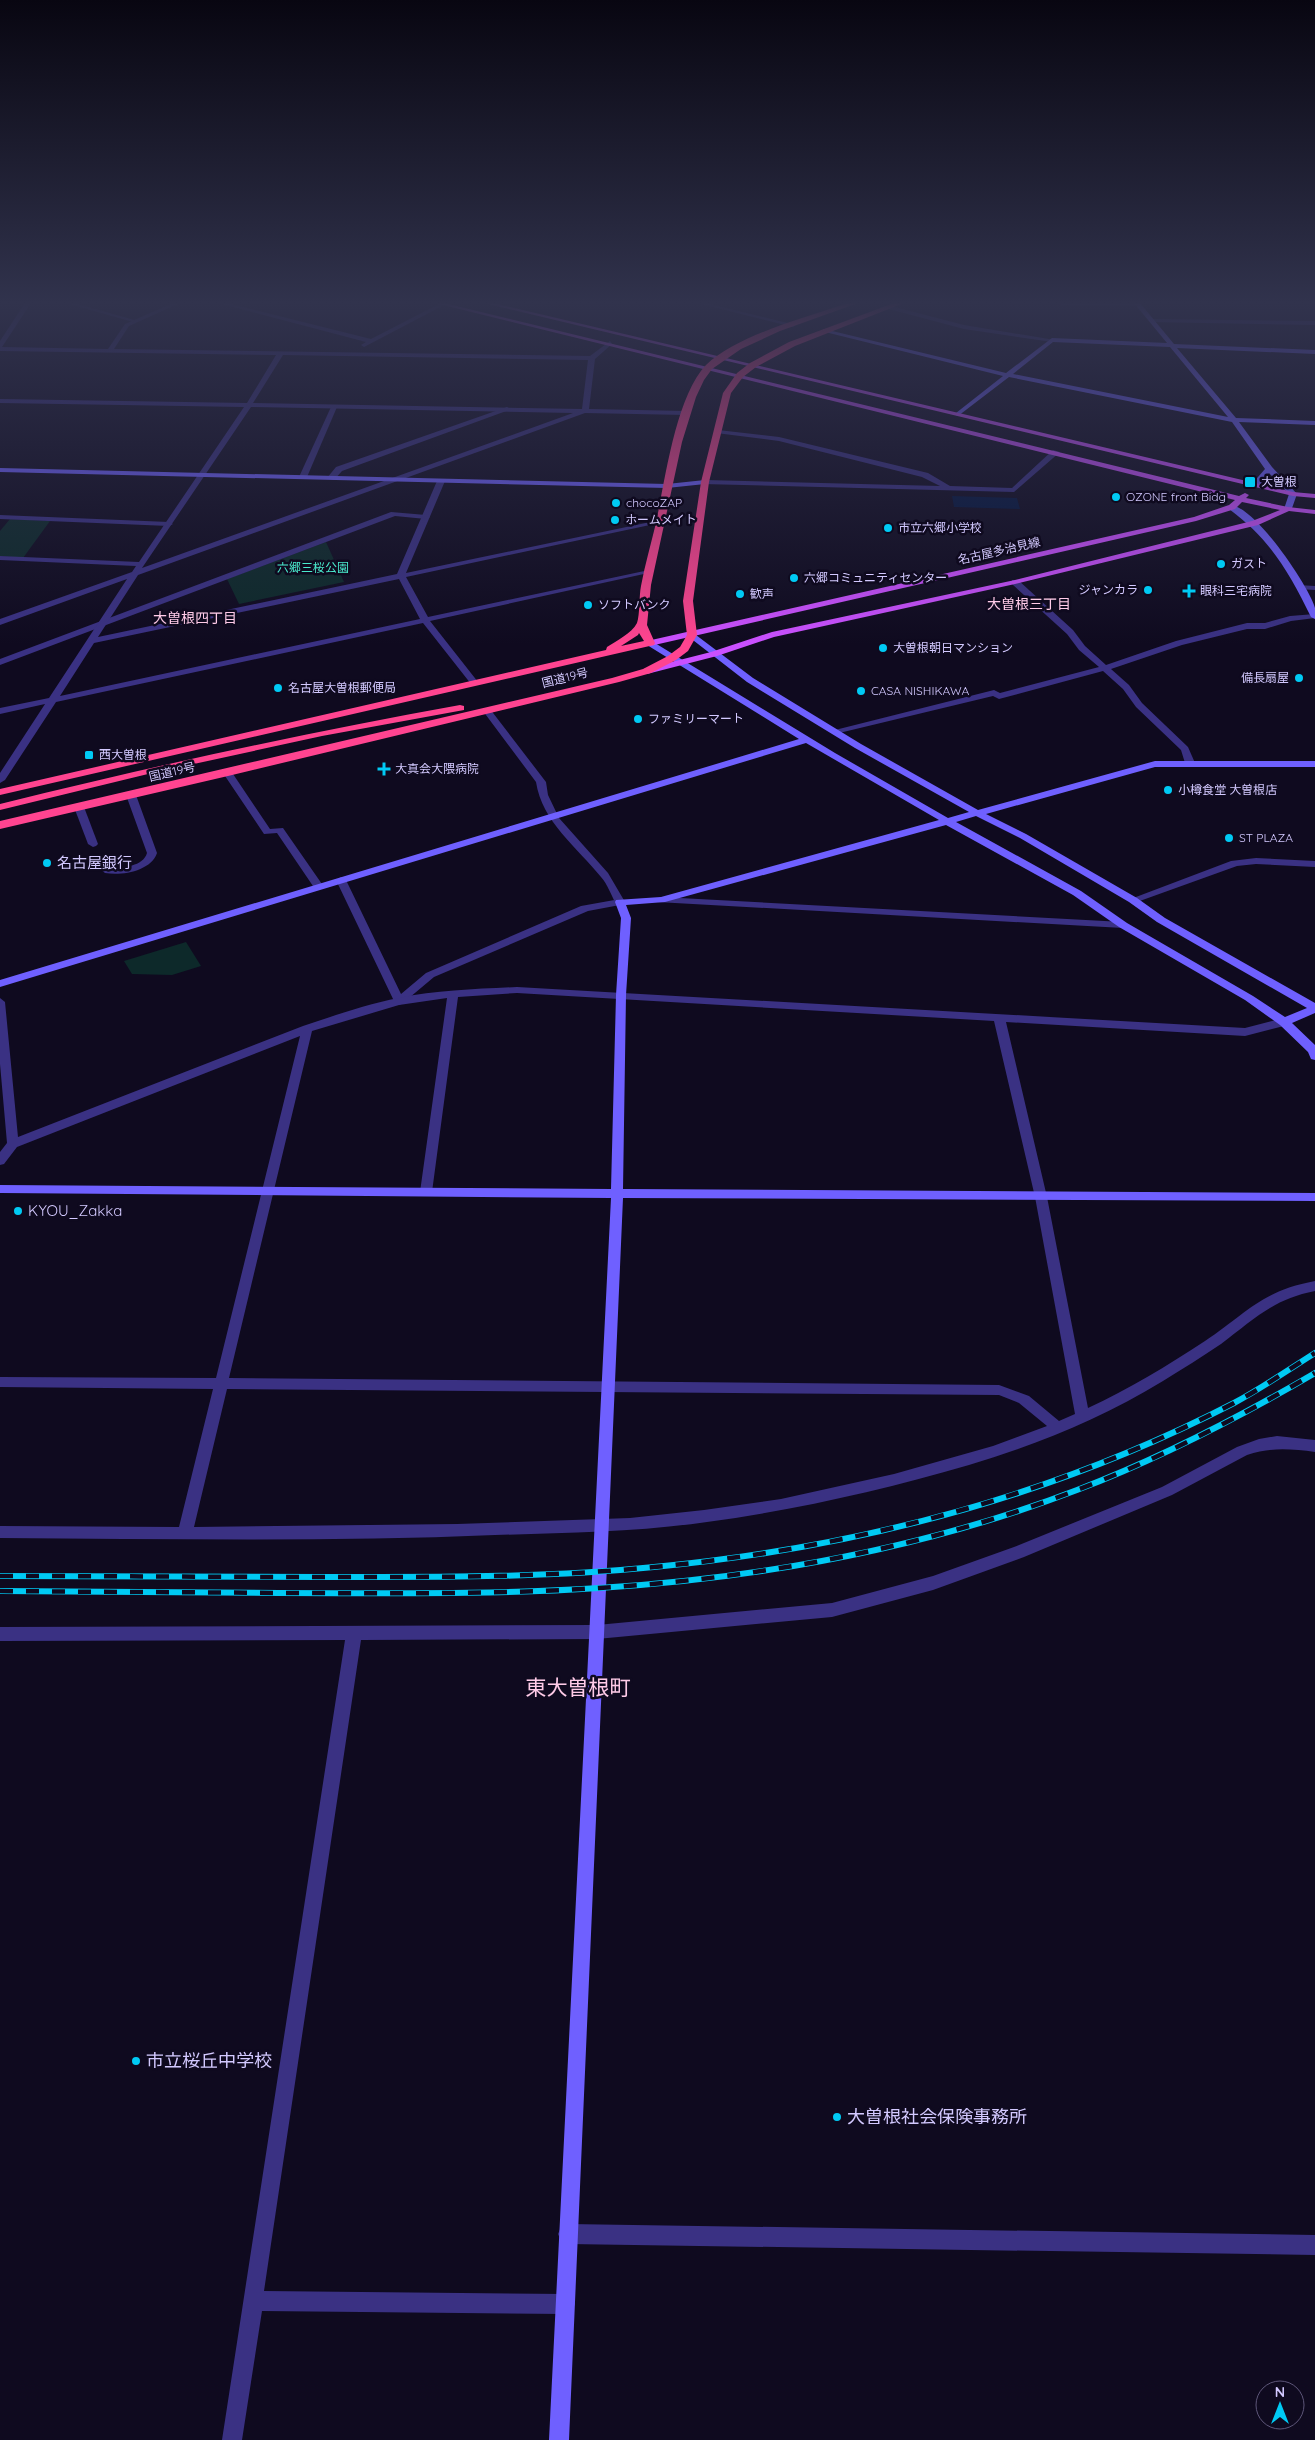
<svg xmlns="http://www.w3.org/2000/svg" width="1315" height="2440" font-family="Quicksand,'Noto Sans JP',sans-serif">
  <style>
    .green { fill: #0d292a }
    .water { fill: #04153e }
    .lines { fill: none; stroke-linecap: round; stroke-linejoin: round }
    .lane { fill: #3a3183; fill-rule: evenodd }
    .street { fill: #3a3183; fill-rule: evenodd }
    .secondary { fill: #6f60ff; fill-rule: evenodd }
    .primary { fill: #ca50ff; fill-rule: evenodd }
    .highway { fill: #ff4490; fill-rule: evenodd }
    .rail-casing { stroke: #00caf4; stroke-width: 6 }
    .rail { stroke: #0f0a1f; stroke-width: 4.5; stroke-dasharray: 13; stroke-linecap: butt }
    .poi-dot { fill: #00caf4; stroke: #0f0a1f; stroke-width: 2 }
    .labels { text-anchor: middle; stroke-width: 5; stroke-linejoin: round; paint-order: stroke }
    .far-poi-label { font-size: 12px; fill: #d3c9ff; stroke: #0f0a1f; text-anchor: start }
    .far-street-label { font-size: 12px; fill: #d3c9ff; stroke: #0f0a1f }
    .far-park-label { font-size: 12px; fill: #4aeacd; stroke: #0f0a1f }
    .far-neighbourhood-label { font-size: 14px; fill: #ffcbe8; stroke: #0f0a1f }
    .poi-label { font-size: 15px; fill: #d3c9ff; stroke: #0f0a1f; text-anchor: start }
    .near-poi-label { font-size: 18px; fill: #d3c9ff; stroke: #0f0a1f; text-anchor: start }
    .near-quarter-label { font-size: 21px; fill: #ffcbe8; stroke: #0f0a1f }
  </style>
  <rect width="100%" height="100%" fill="#0f0a1f"/>
  <g class="green">
    <polygon points="10,519 50,521 23,558 0,556 0,531"/>
    <polygon points="326,542 344,582 239,604 227,579"/>
    <polygon points="186,942 201,966 172,975 132,974 124,961"/>
  </g>
  <polygon class="water" points="952,496 1017,498 1020,509 954,507"/>
  <g class="lines">
    <g class="lane">
      <polygon points="66,303 74,303 138,321 133,322"/>
      <polygon points="334,405 337,407 307,477 300,479 299,477 331,407"/>
      <polygon points="507,407 510,409 509,410 342,471 334,480 327,478 336,467"/>
      <polygon points="391,512 426,515 430,517 426,519 395,516 0,665 0,659"/>
      <polygon points="0,515 169,522 173,524 169,526 0,519"/>
      <polygon points="1012,580 1018,580 1073,630 1085,646 1106,665 1176,641 1247,623 1265,623 1290,616 1315,614 1315,618 1291,621 1265,629 1247,629 1182,645 1111,669 1129,685 1142,703 1188,747 1195,763 1190,766 1185,763 1181,750 1136,707 1123,689 1103,671 999,699 993,696 835,734 835,730 994,690 1000,693 1099,667 1079,650 1067,634 1012,584"/>
      <polygon points="1298,585 1315,586 1315,590 1298,589"/>
      <polygon points="228,770 231,771 270,829 283,828 324,887 323,889 315,889 277,833 264,834 223,773"/>
      <path d="M131,792L136,795L157,853C151,871 122,876 105,873L97,867V863H105L111,868C123,867 143,867 147,853L126,795Z"/>
      <polygon points="79,804 84,807 98,844 96,846 93,847 88,844 74,807"/>
      <polygon points="341,877 346,880 401,994 426,973 581,906 620,899 625,902 620,905 588,911 434,977 403,1003 399,1005 394,1001 336,880"/>
    </g>
    <g class="street">
      <path d="M25,303H31L2,347L108,349L125,324L173,303H180L129,326L114,349L590,356L610,341L612,344L595,359L589,409L686,411L689,413L686,415L585,413L138,575L98,637L397,574L437,481L441,479L445,481L406,573L660,520L664,522L406,577L428,617L649,570L653,572L430,621L478,682L474,685L471,684L423,623L56,702L5,780L0,783V773L45,704L0,714V708L49,698L127,579L0,625V619L132,572L136,566L0,560V556L139,562L244,407L0,403V399L247,403L276,355L0,351V341ZM283,355L588,360L582,409L253,403ZM251,407L573,413L142,568ZM399,579L420,619L60,696L94,643Z"/>
      <polygon points="218,303 227,303 371,339 441,303 446,304 364,347 361,345 366,342"/>
      <polygon points="697,303 706,303 796,325 793,327"/>
      <polygon points="1059,303 1141,303 1142,304 1139,306 1062,305"/>
      <polygon points="887,305 964,325 1055,340 1052,342 964,329 885,308"/>
      <polygon points="1152,319 1315,321 1315,325 1150,322"/>
      <polygon points="718,430 779,437 928,473 950,486 1012,488 1053,450 1060,452 1014,492 702,484 702,480 705,480 940,486 922,477 779,441 716,433 714,432"/>
      <path d="M487,708L490,709L546,782L548,795L559,818L608,873L625,902L624,904H616C611,895 608,885 601,877C577,847 542,822 536,782L483,711Z"/>
      <polygon points="1256,858 1315,861 1315,867 1256,864 1237,866 1137,902 1133,903 1128,900 1231,861"/>
      <polygon points="661,897 1123,922 1128,925 1123,928 657,902 656,900"/>
      <path d="M517,987L1245,1028L1284,1018L1288,1019L1290,1022L1288,1025L1245,1036L1006,1022L1047,1197L1088,1408C1129,1389 1167,1366 1205,1341C1247,1313 1261,1291 1315,1281V1291C1273,1299 1253,1320 1221,1344C1202,1357 1182,1369 1163,1381C1101,1419 1038,1444 969,1465C883,1490 796,1510 707,1522C637,1532 566,1533 495,1535C330,1542 165,1539 0,1538V1526L179,1527L213,1389L0,1387V1377L216,1378L300,1036L17,1147L4,1164L0,1165V1152L7,1143L0,1064V998L5,1002L18,1137L303,1026C334,1016 366,1004 399,998C437,990 478,989 517,987ZM517,993L994,1021L1035,1197L1075,1414L1059,1421L1029,1396L999,1385L229,1378L312,1031L399,1005L447,998L420,1192L426,1196L432,1192L458,997ZM227,1389L999,1395L1019,1403L1047,1426L993,1446L894,1474L781,1499L704,1510L630,1518L457,1524L194,1527Z"/>
      <path d="M1277,1436L1315,1440V1452C1291,1449 1271,1447 1247,1455L1172,1495L1024,1557L933,1590L832,1617L597,1639L361,1640L264,2291L565,2294L572,2297L575,2304L572,2311L565,2314L262,2311L242,2440H222L345,1640L0,1641V1627L597,1625L832,1603L933,1576L1014,1547L1162,1487L1237,1447L1259,1439Z"/>
      <polygon points="568,2224 1315,2235 1315,2255 568,2244 561,2241 558,2234 561,2227"/>
    </g>
    <g class="secondary">
      <path d="M1134,303H1140L1174,344L1315,350V354L1177,348L1236,418L1315,421V425L1239,422L1272,467L1297,494L1291,511L1284,509L1289,494L1269,473L1258,487L1251,485L1265,469L1232,422L1009,377L958,416L956,415V413L1003,376L821,331L824,329L1006,373L1052,338L1167,343ZM1053,342L1170,347L1228,417L1013,374Z"/>
      <polygon points="0,468 667,484 705,480 709,482 705,484 667,488 0,472"/>
      <path d="M1229,505C1253,503 1309,586 1315,608C1315,611 1315,616 1315,619L1311,617C1289,572 1270,539 1229,509Z"/>
      <path d="M692,632L753,678L861,744L978,810L1155,761H1315V767H1155L986,814L1026,834L1137,898L1165,918L1315,1003V1013L1292,1023L1315,1045V1060L1311,1059L1308,1052L1280,1025L1245,1000L1119,927L1073,895L946,825L665,902L626,905L631,918L626,995L623,1189L1315,1193V1201L623,1198L569,2440H549L611,1198L0,1193V1185L611,1189L616,995L621,918L615,902L616,900L661,897L939,820L806,743L0,987V980L799,739L647,645L646,643L650,640L835,753L948,818L969,812L855,748L747,682L689,637V633ZM976,816L1020,838L1129,902L1157,922L1307,1008L1285,1017L1253,996L1127,923L1081,891L956,822Z"/>
    </g>
    <g class="primary">
      <polygon points="435,303 444,303 1239,496 1245,493 1249,495 1246,498 1288,507 1315,510 1315,514 1289,511 1258,525 1015,584 774,637 717,656 647,674 644,673 644,669 711,652 772,632 1015,580 1252,521 1280,510 1242,502 1235,509 1196,521 650,646 646,643 647,641 1194,517 1229,505 1235,500"/>
      <polygon points="484,303 493,303 1293,492 1315,494 1315,498 1293,496"/>
    </g>
    <g class="highway">
      <path d="M848,303H858L780,331L741,349L712,369L704,380L696,397L682,442L651,585L647,625L655,643L654,645L0,795V789L606,650L607,647C616,641 632,633 637,623C640,615 639,595 641,586C645,564 651,544 656,523C665,480 676,396 706,365C737,335 807,317 848,303ZM639,633L644,641L621,646L638,635Z"/>
      <polygon points="894,303 904,303 795,346 756,367 743,377 731,393 709,482 693,601 697,635 688,651 676,660 651,673 619,682 228,776 0,829 0,821 612,678 643,669 668,656 680,647 687,635 683,601 701,482 723,393 737,373 750,363 789,342"/>
      <path d="M460,705L464,706V710L322,736L148,774L0,810V804C153,766 305,733 460,705Z"/>
    </g>
    <defs>
      <g id="rail">
        <path d="M0,1576C107,1576 214,1577 320,1577C432,1577 543,1578 654,1567C855,1548 1054,1496 1234,1403C1262,1388 1288,1370 1315,1353"/>
        <path d="M0,1591C93,1592 186,1592 279,1593C386,1593 492,1595 599,1588C760,1578 926,1548 1077,1490C1161,1458 1238,1418 1315,1373"/>
      </g>
    </defs>
    <use href="#rail" class="rail-casing"/>
    <use href="#rail" class="rail"/>
  </g>
  <linearGradient id="sky" x2="0" y2="1"><stop stop-color="#080611"/><stop offset="0.47" stop-color="#31334d"/><stop offset="1" stop-color="#31334d" stop-opacity="0"/></linearGradient>
  <rect width="1315" height="644" fill="url(#sky)"/>
  <g class="poi-dot">
    <rect x="1244" y="476" width="12" height="12" rx="2.5"/>
    <circle cx="1116" cy="497" r="5"/>
    <circle cx="616" cy="503" r="5"/>
    <circle cx="615" cy="520" r="5"/>
    <circle cx="888" cy="528" r="5"/>
    <circle cx="1221" cy="564" r="5"/>
    <circle cx="794" cy="578" r="5"/>
    <circle cx="1148" cy="590" r="5"/>
    <path d="M1186.5 583.5h5v5h5v5h-5v5h-5v-5h-5v-5h5z"/>
    <circle cx="740" cy="594" r="5"/>
    <circle cx="588" cy="605" r="5"/>
    <circle cx="883" cy="648" r="5"/>
    <circle cx="1299" cy="678" r="5"/>
    <circle cx="278" cy="688" r="5"/>
    <circle cx="861" cy="691" r="5"/>
    <circle cx="638" cy="719" r="5"/>
    <rect x="84" y="750" width="10" height="10" rx="2.5"/>
    <path d="M381.5 761.5h5v5h5v5h-5v5h-5v-5h-5v-5h5z"/>
    <circle cx="1168" cy="790" r="5"/>
    <circle cx="1229" cy="838" r="5"/>
    <circle cx="47" cy="863" r="5"/>
    <circle cx="18" cy="1211" r="5"/>
    <circle cx="136" cy="2061" r="5"/>
    <circle cx="837" cy="2117" r="5"/>
  </g>
  <g class="labels">
    <g class="far-poi-label">
      <text x="1261" y="486">大曽根</text>
      <text x="1126" y="501">OZONE front Bidg</text>
      <text x="626" y="507">chocoZAP</text>
      <text x="625" y="524">ホームメイト</text>
      <text x="898" y="532">市立六郷小学校</text>
      <text x="1231" y="568">ガスト</text>
      <text x="804" y="582">六郷コミュニティセンター</text>
      <text x="1138" y="594" text-anchor="end">ジャンカラ</text>
      <text x="1200" y="595">眼科三宅病院</text>
      <text x="750" y="598">歓声</text>
      <text x="598" y="609">ソフトバンク</text>
      <text x="893" y="652">大曽根朝日マンション</text>
      <text x="1289" y="682" text-anchor="end">備長扇屋</text>
      <text x="288" y="692">名古屋大曽根郵便局</text>
      <text x="871" y="695">CASA NISHIKAWA</text>
      <text x="648" y="723">ファミリーマート</text>
      <text x="99" y="759">西大曽根</text>
      <text x="395" y="773">大真会大隈病院</text>
      <text x="1178" y="794">小樽食堂 大曽根店</text>
      <text x="1239" y="842">ST PLAZA</text>
    </g>
    <g class="far-street-label">
      <text transform="translate(999 551) rotate(-13)" y="4">名古屋多治見線</text>
      <text transform="translate(565 678) rotate(-14)" y="4">国道19号</text>
      <text transform="translate(172 772) rotate(-13)" y="4">国道19号</text>
    </g>
    <g class="far-park-label">
      <text x="313" y="572">六郷三桜公園</text>
    </g>
    <g class="far-neighbourhood-label">
      <text x="1029" y="609">大曽根三丁目</text>
      <text x="195" y="623">大曽根四丁目</text>
    </g>
    <g class="poi-label">
      <text x="57" y="868">名古屋銀行</text>
      <text x="28" y="1216">KYOU_Zakka</text>
    </g>
    <g class="near-poi-label">
      <text x="146" y="2067">市立桜丘中学校</text>
      <text x="847" y="2123">大曽根社会保険事務所</text>
    </g>
    <g class="near-quarter-label">
      <text x="578" y="1695">東大曽根町</text>
    </g>
  </g>
  <g transform="translate(1280 2405)"><circle r="24" fill="#0f0a1f" stroke="#5d5679"/>
  <path d="M0-4L9 19L0 12L-9 19Z" fill="#00caf4"/>
  <text y="-8" font-size="14" font-weight="bold" text-anchor="middle" fill="#d3c9ff">N</text>
  </g>
</svg>
